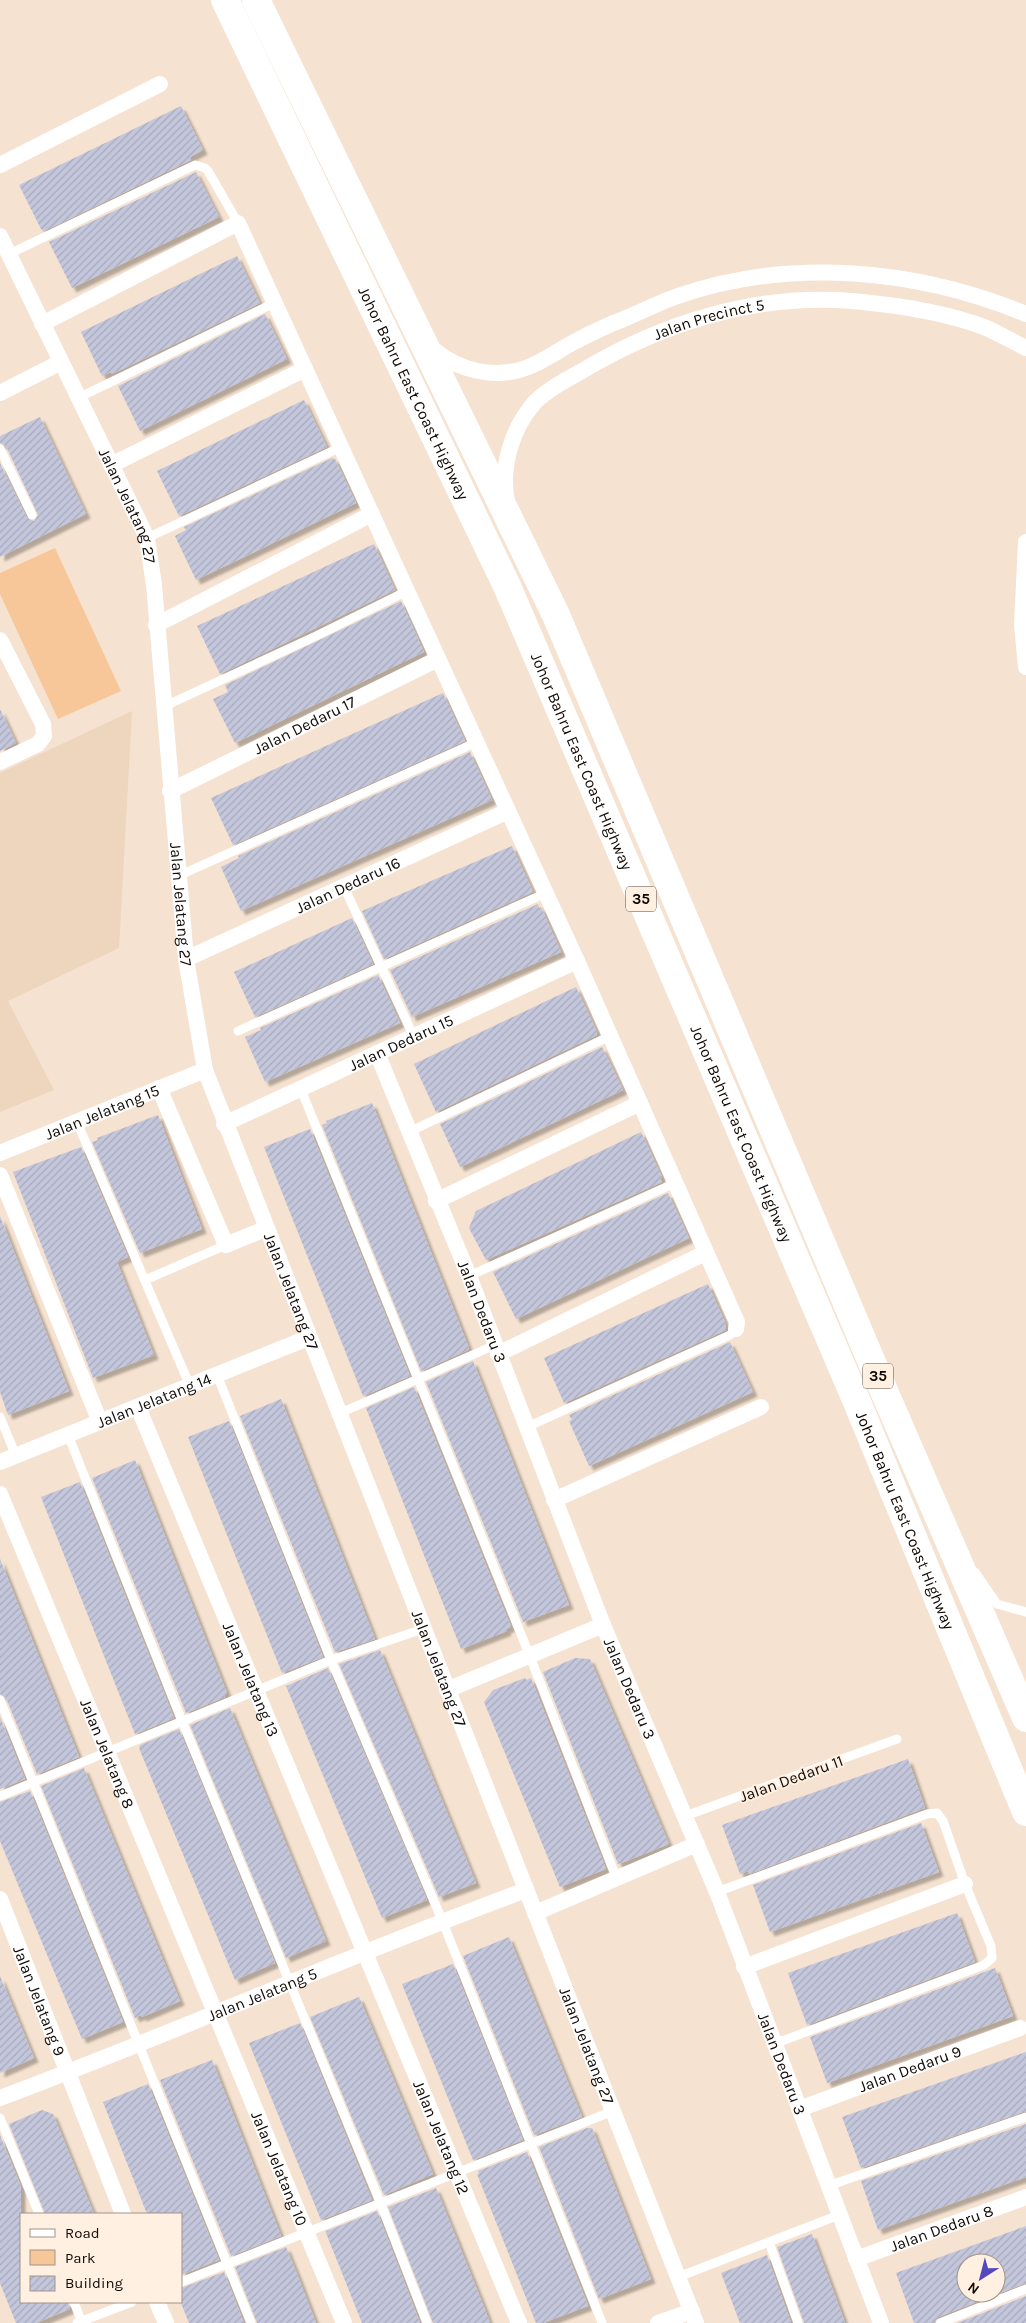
<svg xmlns="http://www.w3.org/2000/svg" width="1026" height="2323" font-family="Karla,sans-serif">
  <style>
    .built { fill: #edd5be }
    .green { fill: #f7c79a }
    .building { fill: url(#building-hatch); fill-rule: evenodd; filter: url(#shadow) }
    .lines { fill: none; stroke-linecap: round; stroke-linejoin: round }
    .lane { stroke: #fff; stroke-width: 9 }
    .street { stroke: #fff; stroke-width: 16 }
    .highway { stroke: #fff; stroke-width: 28 }
    .labels { text-anchor: middle; stroke-width: 4; stroke-linejoin: round; paint-order: stroke }
    .shield { fill: #fff0e2; stroke: #584f47; stroke-width: 1 }
    .shield-label { font-size: 15px; font-weight: bold; fill: #100a05 }
    .street-label { font-size: 16px; fill: #100a05; stroke: #fff0e2 }
  </style>
  <defs>
    <pattern id="building-hatch" width="6" height="6" patternUnits="userSpaceOnUse" patternTransform="scale(1.25)"><rect width="6" height="6" fill="#c4c6dc"/><path d="M-1 1l2-2M0 6l6-6M5 7l2-2" fill="none" stroke="#a7a9bb"/></pattern>
    <filter id="shadow"><feDropShadow dx="4.5" dy="4.5" stdDeviation="1" flood-color="#0004"/></filter>
  </defs>
  <rect width="100%" height="100%" fill="#f5e2d0"/>
  <polygon class="built" points="132,711 119,948 8,1001 54,1090 0,1112 0,773"/>
  <polygon class="green" points="55,548 121,691 58,719 0,594 0,573"/>
  <g class="building">
    <polygon points="181,106 203,150 190,157 191,160 44,231 41,229 19,185"/>
    <polygon points="196,172 219,217 72,288 49,242"/>
    <polygon points="237,256 260,303 112,374 111,372 102,376 81,332"/>
    <polygon points="265,314 287,359 140,431 118,386"/>
    <polygon points="304,400 327,447 179,516 157,471"/>
    <polygon points="40,417 86,514 0,557 0,463 27,518 34,521 38,515 6,446 0,443 0,436"/>
    <polygon points="332,458 335,459 356,503 196,580 175,536 186,530 184,527"/>
    <polygon points="374,544 395,590 220,674 197,626"/>
    <polygon points="401,601 424,652 235,743 213,699 228,692 225,685"/>
    <polygon points="443,693 465,741 233,845 211,798"/>
    <polygon points="0,709 16,743 0,751"/>
    <polygon points="470,752 492,800 241,911 221,867 239,858 238,856"/>
    <polygon points="512,846 533,892 384,959 362,911"/>
    <polygon points="538,904 539,908 541,907 561,952 412,1017 390,970"/>
    <polygon points="352,918 373,964 255,1017 234,972"/>
    <polygon points="378,975 400,1023 265,1082 245,1037 261,1030 260,1028"/>
    <polygon points="576,987 597,1032 597,1035 436,1112 414,1064"/>
    <polygon points="602,1047 623,1090 460,1167 440,1124"/>
    <polygon points="372,1103 469,1348 468,1350 421,1371 322,1125 327,1123 326,1121"/>
    <polygon points="158,1115 202,1229 140,1253 92,1142 98,1140 97,1138"/>
    <polygon points="310,1129 410,1376 363,1396 264,1147"/>
    <polygon points="641,1132 662,1177 660,1178 662,1182 486,1260 469,1228 476,1211"/>
    <polygon points="81,1147 128,1257 117,1262 154,1355 93,1378 13,1172"/>
    <polygon points="668,1193 689,1238 516,1319 493,1272"/>
    <polygon points="0,1216 69,1391 8,1415 0,1392"/>
    <polygon points="708,1284 726,1325 726,1330 564,1403 544,1358"/>
    <polygon points="730,1342 753,1392 589,1466 569,1421 572,1420 569,1415"/>
    <polygon points="473,1361 569,1605 523,1622 426,1382"/>
    <polygon points="414,1387 511,1627 506,1629 507,1631 461,1649 366,1408"/>
    <polygon points="281,1399 375,1639 335,1652 240,1416"/>
    <polygon points="229,1421 323,1657 282,1673 188,1437"/>
    <polygon points="135,1460 227,1693 224,1695 225,1697 186,1713 92,1478"/>
    <polygon points="80,1482 174,1718 135,1734 41,1497"/>
    <polygon points="0,1559 79,1757 37,1774 6,1698 0,1694"/>
    <polygon points="380,1650 476,1883 439,1897 339,1664"/>
    <polygon points="575,1658 590,1659 669,1844 624,1862 618,1864 543,1672"/>
    <polygon points="328,1668 427,1900 382,1918 286,1686"/>
    <polygon points="525,1678 526,1680 531,1678 606,1869 560,1887 484,1702 493,1690"/>
    <polygon points="230,1708 326,1941 286,1958 190,1725"/>
    <polygon points="0,1717 25,1779 0,1789"/>
    <polygon points="179,1729 275,1963 235,1980 139,1748 140,1745"/>
    <polygon points="908,1759 925,1808 749,1874 748,1871 740,1874 722,1825"/>
    <polygon points="84,1768 180,2001 142,2017 141,2015 135,2018 41,1786"/>
    <polygon points="30,1791 123,2022 82,2039 0,1841 0,1802"/>
    <polygon points="921,1823 939,1872 770,1932 753,1885"/>
    <polygon points="957,1913 975,1962 807,2025 788,1973"/>
    <polygon points="509,1937 582,2117 534,2135 463,1956"/>
    <polygon points="453,1964 523,2140 473,2160 402,1984"/>
    <polygon points="995,1968 1013,2016 827,2083 810,2037"/>
    <polygon points="0,1976 34,2058 0,2073"/>
    <polygon points="359,1997 433,2174 384,2195 310,2017"/>
    <polygon points="300,2023 372,2200 321,2220 249,2043"/>
    <polygon points="1026,2052 1026,2111 861,2168 842,2117"/>
    <polygon points="212,2060 281,2236 231,2256 160,2080"/>
    <polygon points="148,2084 219,2260 181,2275 181,2214 147,2214 103,2102"/>
    <polygon points="42,2110 53,2114 94,2214 45,2214 9,2124"/>
    <polygon points="1026,2124 1026,2177 878,2230 861,2181"/>
    <polygon points="587,2128 592,2128 651,2279 599,2299 539,2147"/>
    <polygon points="0,2135 21,2187 21,2302 68,2302 70,2309 36,2323 16,2323 0,2283"/>
    <polygon points="527,2152 587,2303 588,2306 543,2323 536,2323 477,2174 479,2174 478,2171"/>
    <polygon points="436,2188 484,2307 490,2323 433,2323 388,2207"/>
    <polygon points="377,2211 420,2323 362,2323 326,2233 326,2231"/>
    <path d="M1026,2226V2283L938,2317L934,2323H914L896,2273ZM966,2263H996V2293H966Z"/>
    <polygon points="812,2234 837,2301 845,2323 804,2323 777,2247"/>
    <polygon points="286,2247 299,2279 316,2323 257,2323 235,2267"/>
    <polygon points="767,2255 791,2323 740,2323 721,2273"/>
    <polygon points="224,2272 244,2323 189,2323 181,2303 181,2288"/>
    <polygon points="1026,2296 1026,2323 957,2323"/>
  </g>
  <g class="lines">
    <g class="lane">
      <polyline points="9,254 195,165 205,168 208,171 238,223"/>
      <polyline points="78,398 274,303"/>
      <polyline points="0,449 32,515"/>
      <polyline points="147,538 341,447"/>
      <polyline points="163,707 316,636 407,591"/>
      <polyline points="178,876 477,742"/>
      <polyline points="344,887 414,1037"/>
      <polyline points="238,1031 546,893"/>
      <polyline points="300,1087 529,1654 616,1877"/>
      <polyline points="77,1122 190,1386"/>
      <polyline points="409,1132 610,1036"/>
      <polyline points="469,1276 675,1183"/>
      <polyline points="145,1280 226,1245"/>
      <polyline points="217,1375 331,1660 442,1920 602,2323"/>
      <polyline points="338,1414 495,1345"/>
      <polyline points="0,1417 16,1456"/>
      <polyline points="527,1427 730,1335 736,1329"/>
      <polyline points="68,1435 182,1721 380,2202 427,2323"/>
      <polyline points="975,1572 997,1604 1026,1612"/>
      <polyline points="0,1700 251,2323"/>
      <polyline points="0,1796 331,1660 423,1629"/>
      <polyline points="685,1816 897,1739"/>
      <polyline points="717,1892 927,1814 937,1813 943,1821 965,1884 991,1946 992,1958 984,1965 774,2044"/>
      <polyline points="0,2118 39,2214"/>
      <polyline points="828,2186 1026,2117"/>
      <polyline points="769,2242 798,2323"/>
      <polyline points="678,2277 839,2215"/>
      <polyline points="181,2282 613,2111"/>
      <polyline points="74,2302 82,2323"/>
      <polyline points="77,2323 132,2302"/>
      <polyline points="940,2323 1026,2289"/>
    </g>
    <g class="street">
      <polyline points="0,165 160,84"/>
      <path id="s1" d="M0,236L147,538L154,585L186,959L205,1070L696,2323"/>
      <polyline points="42,324 238,223 577,961 737,1322 736,1329"/>
      <path d="M430,346C450,366 481,376 510,372C533,369 554,353 574,342C591,333 608,325 626,318C643,311 660,302 678,296C791,257 917,269 1026,314"/>
      <polyline points="0,393 61,362"/>
      <polyline points="111,465 305,369"/>
      <path id="s2" d="M507,501C500,467 512,428 535,402C548,389 566,380 582,371C662,323 757,293 852,301C897,305 947,312 989,329C1001,335 1014,342 1026,348"/>
      <polyline points="1026,542 1022,625 1026,667"/>
      <polyline points="156,625 372,514"/>
      <polyline points="0,640 43,724 44,736 38,744 0,762"/>
      <path id="s3" d="M170,791L438,659"/>
      <path id="s4" d="M186,959L508,811"/>
      <path id="s5" d="M377,1053L469,1276L603,1625L717,1892L881,2323"/>
      <polyline points="159,1088 226,1245 265,1229"/>
      <path id="s6" d="M224,1124L577,961"/>
      <path id="s7" d="M0,1153L205,1070"/>
      <polyline points="0,1175 100,1422"/>
      <polyline points="436,1201 640,1103"/>
      <polyline points="498,1354 705,1253"/>
      <path id="s8" d="M138,1407L519,2323"/>
      <path id="s9" d="M0,1462L308,1338"/>
      <path id="s10" d="M0,1494L344,2323"/>
      <polyline points="554,1500 761,1407"/>
      <polyline points="447,1690 603,1625"/>
      <path id="s11" d="M0,1899L123,2214"/>
      <polyline points="535,1913 697,1844"/>
      <polyline points="744,1967 965,1884"/>
      <path id="s12" d="M0,2098C177,2032 349,1955 526,1890"/>
      <path id="s13" d="M799,2109L1020,2028"/>
      <path id="s14" d="M856,2259L1026,2197"/>
      <polyline points="157,2302 166,2323"/>
      <polyline points="658,2323 692,2311"/>
    </g>
    <g class="highway">
      <path id="s15" d="M225,0L507,586L857,1402L1026,1812"/>
      <polyline points="256,0 556,615 884,1391 1026,1718"/>
    </g>
  </g>
  <g class="labels">
    <g class="shield">
      <rect x="626" y="886.5" width="30" height="25" rx="4"/>
      <rect x="863" y="1363.5" width="30" height="25" rx="4"/>
    </g>
    <g class="shield-label">
      <text x="641" y="904">35</text>
      <text x="878" y="1381">35</text>
    </g>
    <g class="street-label">
      <text dy="6" stroke="none"><textPath href="#s2" startOffset="301">Jalan Precinct 5</textPath></text>
      <text dy="6" stroke="none"><textPath href="#s15" startOffset="436">Johor Bahru East Coast Highway</textPath></text>
      <text dy="6" stroke="none"><textPath href="#s1" startOffset="299">Jalan Jelatang 27</textPath></text>
      <text dy="6" stroke="none"><textPath href="#s3" startOffset="150">Jalan Dedaru 17</textPath></text>
      <text dy="6" stroke="none"><textPath href="#s15" startOffset="841">Johor Bahru East Coast Highway</textPath></text>
      <text dy="6" stroke="none"><textPath href="#s4" startOffset="178">Jalan Dedaru 16</textPath></text>
      <text dy="6" stroke="none"><textPath href="#s1" startOffset="704">Jalan Jelatang 27</textPath></text>
      <text dy="6" stroke="none"><textPath href="#s6" startOffset="195">Jalan Dedaru 15</textPath></text>
      <text dy="6" stroke="none"><textPath href="#s7" startOffset="110">Jalan Jelatang 15</textPath></text>
      <text dy="6" stroke="none"><textPath href="#s15" startOffset="1246">Johor Bahru East Coast Highway</textPath></text>
      <text dy="6" stroke="none"><textPath href="#s1" startOffset="1109">Jalan Jelatang 27</textPath></text>
      <text dy="6" stroke="none"><textPath href="#s5" startOffset="279">Jalan Dedaru 3</textPath></text>
      <text dy="6" stroke="none"><textPath href="#s9" startOffset="166">Jalan Jelatang 14</textPath></text>
      <text dy="6" stroke="none"><textPath href="#s15" startOffset="1666">Johor Bahru East Coast Highway</textPath></text>
      <text dy="6" stroke="none"><textPath href="#s1" startOffset="1514">Jalan Jelatang 27</textPath></text>
      <text dy="6" stroke="none"><textPath href="#s8" startOffset="295">Jalan Jelatang 13</textPath></text>
      <text dy="6" stroke="none"><textPath href="#s5" startOffset="684">Jalan Dedaru 3</textPath></text>
      <text dy="6" stroke="none"><textPath href="#s10" startOffset="281">Jalan Jelatang 8</textPath></text>
      <text transform="translate(791 1778) rotate(-20)" y="6">Jalan Dedaru 11</text>
      <text dy="6" stroke="none"><textPath href="#s12" startOffset="282">Jalan Jelatang 5</textPath></text>
      <text dy="6" stroke="none"><textPath href="#s11" startOffset="109">Jalan Jelatang 9</textPath></text>
      <text dy="6" stroke="none"><textPath href="#s1" startOffset="1919">Jalan Jelatang 27</textPath></text>
      <text dy="6" stroke="none"><textPath href="#s5" startOffset="1089">Jalan Dedaru 3</textPath></text>
      <text dy="6" stroke="none"><textPath href="#s13" startOffset="118">Jalan Dedaru 9</textPath></text>
      <text dy="6" stroke="none"><textPath href="#s8" startOffset="791">Jalan Jelatang 12</textPath></text>
      <text dy="6" stroke="none"><textPath href="#s10" startOffset="730">Jalan Jelatang 10</textPath></text>
      <text dy="6" stroke="none"><textPath href="#s14" startOffset="91">Jalan Dedaru 8</textPath></text>
    </g>
  </g>
  <rect x="20" y="2213" width="162" height="90" fill="#fff0e2" stroke="#9f948a"/>
  <rect x="30" y="2229" width="25" height="8" fill="#ffffff" stroke="#9f948a"/>
  <text x="65" y="2238" font-size="15" fill="#100a05">Road</text>
  <rect x="30" y="2250" width="25" height="15" fill="#f7c79a" stroke="#9f948a"/>
  <text x="65" y="2263" font-size="15" fill="#100a05">Park</text>
  <rect x="30" y="2276" width="25" height="15" fill="url(#building-hatch)" stroke="#9f948a"/>
  <text x="65" y="2288" font-size="15" fill="#100a05">Building</text>
  <g transform="translate(981 2278) rotate(216)"><circle r="24" fill="#fff0e2" stroke="#9f948a"/>
  <path d="M0-4L9 19L0 12L-9 19Z" fill="#5448bf"/>
  <text y="-8" font-size="14" font-weight="bold" text-anchor="middle" fill="#100a05">N</text>
  </g>
</svg>
